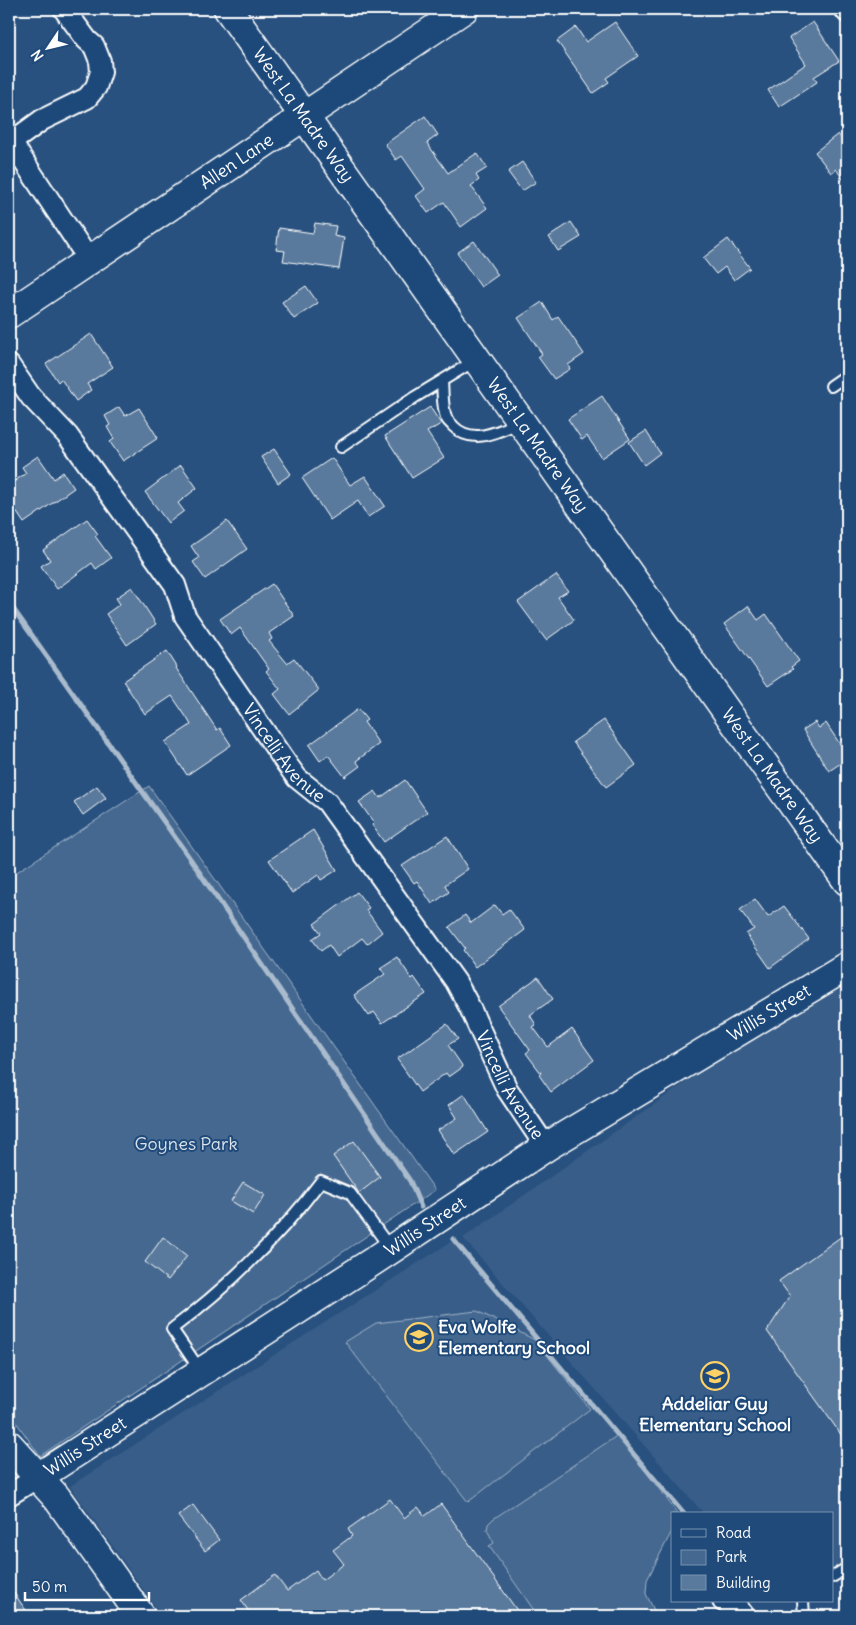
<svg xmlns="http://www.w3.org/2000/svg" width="856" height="1625" font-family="Delius,sans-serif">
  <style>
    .built { fill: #375d88 }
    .green { fill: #446890; stroke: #a2b4c8 }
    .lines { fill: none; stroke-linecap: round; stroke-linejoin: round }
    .stream { stroke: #aabbcd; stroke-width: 5 }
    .building { fill: #5a7a9d; stroke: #fff }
    .lane-casing { stroke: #fff; stroke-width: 14 }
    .street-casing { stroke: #fff; stroke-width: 24 }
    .secondary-casing { stroke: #fff; stroke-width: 31 }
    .lane { stroke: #1f4a7a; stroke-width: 10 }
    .street { stroke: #1f4a7a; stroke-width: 20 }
    .secondary { stroke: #1f4a7a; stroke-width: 28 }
    .labels { text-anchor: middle; stroke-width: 4; stroke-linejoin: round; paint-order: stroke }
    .street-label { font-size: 18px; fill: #fff; stroke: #1f4a7a }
    .park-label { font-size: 18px; fill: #dae1e9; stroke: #1f4a7a }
    .poi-label { font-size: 18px; font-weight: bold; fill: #fff; stroke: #1f4a7a; text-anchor: start }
  </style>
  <rect width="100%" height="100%" fill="#28517f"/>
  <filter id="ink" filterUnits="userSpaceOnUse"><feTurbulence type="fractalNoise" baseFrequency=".02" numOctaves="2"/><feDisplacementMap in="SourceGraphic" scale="10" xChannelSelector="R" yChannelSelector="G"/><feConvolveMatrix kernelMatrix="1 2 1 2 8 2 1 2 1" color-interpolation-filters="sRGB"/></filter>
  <g filter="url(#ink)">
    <g class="built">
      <polygon points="847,969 847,1566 832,1576 832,1514 704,1514 463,1238"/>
      <polygon points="455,1239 618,1435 676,1514 672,1514 672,1531 647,1580 646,1594 657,1616 162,1616 70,1486"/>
    </g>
    <g class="green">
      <polygon points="149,786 435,1190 40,1456 9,1412 9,877"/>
      <polygon points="477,1311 535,1340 590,1409 468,1502 345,1342 376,1323"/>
      <polygon points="618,1435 678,1514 672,1514 672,1531 647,1580 646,1594 657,1616 538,1616 489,1546 494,1543 487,1530 488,1524 493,1519"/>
    </g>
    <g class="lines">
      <g class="stream">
        <polyline points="9,603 191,860 410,1181 421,1207"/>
        <polyline points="453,1239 684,1514"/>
      </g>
    </g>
    <g class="building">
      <polygon points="615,22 638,56 606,78 609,82 593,93 557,41 576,27 586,42"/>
      <polygon points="813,22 839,61 814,77 817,82 779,107 768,90 806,64 789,38"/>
      <polygon points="425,116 438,135 427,143 448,173 477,153 487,168 476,175 479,180 471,186 487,208 461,227 444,202 428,213 416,196 425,189 402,156 396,160 385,144"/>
      <polygon points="838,134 847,146 847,185 836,169 831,173 815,152"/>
      <polygon points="522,162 536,182 522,191 508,172"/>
      <polygon points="571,222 581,237 558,251 549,237"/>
      <polygon points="315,223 336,226 334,236 344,238 339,269 283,261 285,251 276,250 279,228 313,233"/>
      <polygon points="728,239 750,268 734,280 725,267 716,274 703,258"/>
      <polygon points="474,241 498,275 481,287 457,253"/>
      <polygon points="306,286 318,303 294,319 282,302"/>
      <polygon points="542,302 553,320 558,316 584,354 568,365 570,369 554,379 538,357 542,354 518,318"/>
      <polygon points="91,334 113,367 87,384 91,390 76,401 61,379 58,382 46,364"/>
      <polygon points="602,396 630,439 602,458 587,436 582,440 568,419"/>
      <polygon points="119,407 125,416 139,408 158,438 123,461 110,442 114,439 107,427 110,425 105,416"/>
      <polygon points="430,407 441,424 427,432 444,458 412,478 385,436"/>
      <polygon points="646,431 660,453 644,465 629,442"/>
      <polygon points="274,449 291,474 278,483 261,457"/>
      <polygon points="38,456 54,479 63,472 74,488 24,523 9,501 9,485 26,473 22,467"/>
      <polygon points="332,458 350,485 365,476 385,506 368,517 358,501 330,520 302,478"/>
      <polygon points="181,465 197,488 178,503 184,511 168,523 145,492"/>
      <polygon points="87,519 98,534 95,536 111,558 96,569 92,563 57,589 41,566 50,560 43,550"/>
      <polygon points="227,521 247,549 205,579 193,562 199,558 191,546"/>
      <polygon points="556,575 568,591 558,597 574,620 546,640 518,602"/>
      <polygon points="272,584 294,616 269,633 272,639 269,641 287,663 294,658 319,690 289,714 274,694 280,689 266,671 269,669 240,628 231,635 220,619"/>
      <polygon points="132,587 156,624 127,645 106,614 120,604 116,598"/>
      <polygon points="748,606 758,620 766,614 799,661 791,667 793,669 768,686 724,624"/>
      <polygon points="167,651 177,667 176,668 217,730 220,728 231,745 187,775 165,742 191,725 187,718 172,696 145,714 123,681"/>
      <polygon points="358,709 367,720 364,722 379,744 356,761 360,766 345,777 328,755 320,761 309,745"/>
      <polygon points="604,720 636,765 606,787 573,742"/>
      <polygon points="815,722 819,728 826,723 847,755 847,759 829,771 803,730"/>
      <polygon points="405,780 427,812 384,842 372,825 374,823 359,802 375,791 380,798"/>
      <polygon points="97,786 106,798 83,815 74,802"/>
      <polygon points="313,830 337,870 321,880 318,875 292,893 269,860"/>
      <polygon points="447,836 468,869 445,885 449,892 432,904 417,881 414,883 402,866"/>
      <polygon points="357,892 369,908 366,910 382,932 367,944 362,938 337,957 329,945 321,951 312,939 321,933 314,924"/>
      <polygon points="755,899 768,917 784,906 809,939 770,968 746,934 754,929 740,910"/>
      <polygon points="495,905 502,914 509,909 525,930 475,967 463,950 465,948 449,927 465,915 471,923"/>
      <polygon points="397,957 412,979 414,977 426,994 382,1023 374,1012 369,1016 354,995 385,974 380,968"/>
      <polygon points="538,977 553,999 530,1015 536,1025 533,1027 548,1047 572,1029 594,1060 551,1092 539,1075 541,1073 526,1053 530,1050 498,1006"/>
      <polygon points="447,1024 458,1039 448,1045 463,1067 449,1077 446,1073 420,1092 397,1059"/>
      <polygon points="464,1094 488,1132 454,1155 438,1130 457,1118 449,1105"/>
      <polygon points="354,1141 380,1177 359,1193 333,1156"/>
      <polygon points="243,1182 265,1195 253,1214 231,1201"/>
      <polygon points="842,1236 847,1244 847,1443 767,1331 790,1296 779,1281"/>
      <polygon points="163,1237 187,1256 168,1280 145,1262"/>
      <polygon points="390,1499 404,1518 418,1507 425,1516 441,1504 521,1616 252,1616 241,1600 275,1575 287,1591 316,1570 322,1580 344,1564 333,1550 352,1536 348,1529"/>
      <polygon points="193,1505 219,1540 205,1551 178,1516"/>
      <polygon points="9,1586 30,1616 9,1616"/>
    </g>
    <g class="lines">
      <defs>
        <g id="lane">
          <path d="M442,382C443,393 442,406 446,417C447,421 451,423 453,426C472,446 500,431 520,422"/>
          <polyline points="831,386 847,375"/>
          <polyline points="341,447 415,397 476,360"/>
          <path d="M200,1370L172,1329C229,1286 278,1238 321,1181L350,1193L390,1248"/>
          <polyline points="832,1577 847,1568"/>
          <polyline points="803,1601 804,1616"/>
        </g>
        <g id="street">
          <polyline points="845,9 847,12"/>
          <polyline points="11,142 89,260"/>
          <polyline points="9,144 42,120 87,98 96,87 101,72 100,61 94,46 87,40 64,9"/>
          <path id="s1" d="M9,365L31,397L68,436L175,585L185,616L286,763L297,778L327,802L456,982L470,1008L507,1089L546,1147"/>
          <polyline points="9,1495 38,1477"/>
          <polyline points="723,1601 738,1608 744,1616"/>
        </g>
        <g id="secondary">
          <path id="s2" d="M228,9L847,881"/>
          <path id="s3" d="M9,314L464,9"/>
          <polyline points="9,1445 57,1498 141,1616"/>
          <path id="s4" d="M38,1477L372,1262L546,1147L847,966"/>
        </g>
      </defs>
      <use href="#lane" class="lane-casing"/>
      <use href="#street" class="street-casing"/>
      <use href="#secondary" class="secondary-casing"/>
      <use href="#lane" class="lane"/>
      <use href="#street" class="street"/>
      <use href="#secondary" class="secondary"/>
    </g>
  </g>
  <defs>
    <symbol id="school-ring" viewBox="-11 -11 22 22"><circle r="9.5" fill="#1f4a7a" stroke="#ffd166" stroke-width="1.5"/><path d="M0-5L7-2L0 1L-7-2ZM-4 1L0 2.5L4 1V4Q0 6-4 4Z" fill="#ffd166"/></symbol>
  </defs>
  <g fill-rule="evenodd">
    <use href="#school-ring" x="403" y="1321" width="32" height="32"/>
    <use href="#school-ring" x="699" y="1360" width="32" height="32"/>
  </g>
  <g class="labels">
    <g class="street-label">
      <text dy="6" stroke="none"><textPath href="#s2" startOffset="130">West La Madre Way</textPath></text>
      <text dy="6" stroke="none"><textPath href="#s3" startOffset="274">Allen Lane</textPath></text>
      <text dy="6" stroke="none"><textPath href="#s2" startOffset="535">West La Madre Way</textPath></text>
      <text dy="6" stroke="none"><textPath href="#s1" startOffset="478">Vincelli Avenue</textPath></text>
      <text dy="6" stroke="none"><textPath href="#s2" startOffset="940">West La Madre Way</textPath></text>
      <text dy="6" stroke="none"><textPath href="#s4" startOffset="866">Willis Street</textPath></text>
      <text dy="6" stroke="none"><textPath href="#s1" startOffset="882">Vincelli Avenue</textPath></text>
      <text dy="6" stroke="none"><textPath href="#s4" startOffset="461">Willis Street</textPath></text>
      <text dy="6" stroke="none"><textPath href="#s4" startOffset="56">Willis Street</textPath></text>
    </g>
    <g class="park-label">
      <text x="186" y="1150">Goynes Park</text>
    </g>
    <g class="poi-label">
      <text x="438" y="1333">Eva Wolfe<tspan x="438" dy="21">Elementary School</tspan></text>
      <text x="715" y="1410" text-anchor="middle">Addeliar Guy<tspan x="715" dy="21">Elementary School</tspan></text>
    </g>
  </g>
  <rect width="856" height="1625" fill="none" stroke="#1f4a7a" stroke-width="30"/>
  <rect x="15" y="15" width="826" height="1595" fill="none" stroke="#fff" stroke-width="2" filter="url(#ink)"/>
  <rect x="671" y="1512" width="162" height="90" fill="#1f4a7a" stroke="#7992af"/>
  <rect x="681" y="1529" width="25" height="8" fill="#1f4a7a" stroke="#7992af"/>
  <text x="716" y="1538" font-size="15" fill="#ffffff">Road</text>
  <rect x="681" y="1550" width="25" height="15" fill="#446890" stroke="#7992af"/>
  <text x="716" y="1562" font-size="15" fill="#ffffff">Park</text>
  <rect x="681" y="1575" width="25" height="15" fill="#5a7a9d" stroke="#7992af"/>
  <text x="716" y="1588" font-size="15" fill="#ffffff">Building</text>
  <g transform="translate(48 48) rotate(235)" stroke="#1f4a7a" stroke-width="4" paint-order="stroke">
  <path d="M0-4L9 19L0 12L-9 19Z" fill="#ffffff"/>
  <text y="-8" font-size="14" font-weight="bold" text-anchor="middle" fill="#ffffff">N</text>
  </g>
  <path d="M25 1592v8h124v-8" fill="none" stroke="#ffffff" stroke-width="2.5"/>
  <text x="32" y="1592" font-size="15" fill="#ffffff" stroke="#1f4a7a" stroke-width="4" paint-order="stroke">50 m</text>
</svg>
